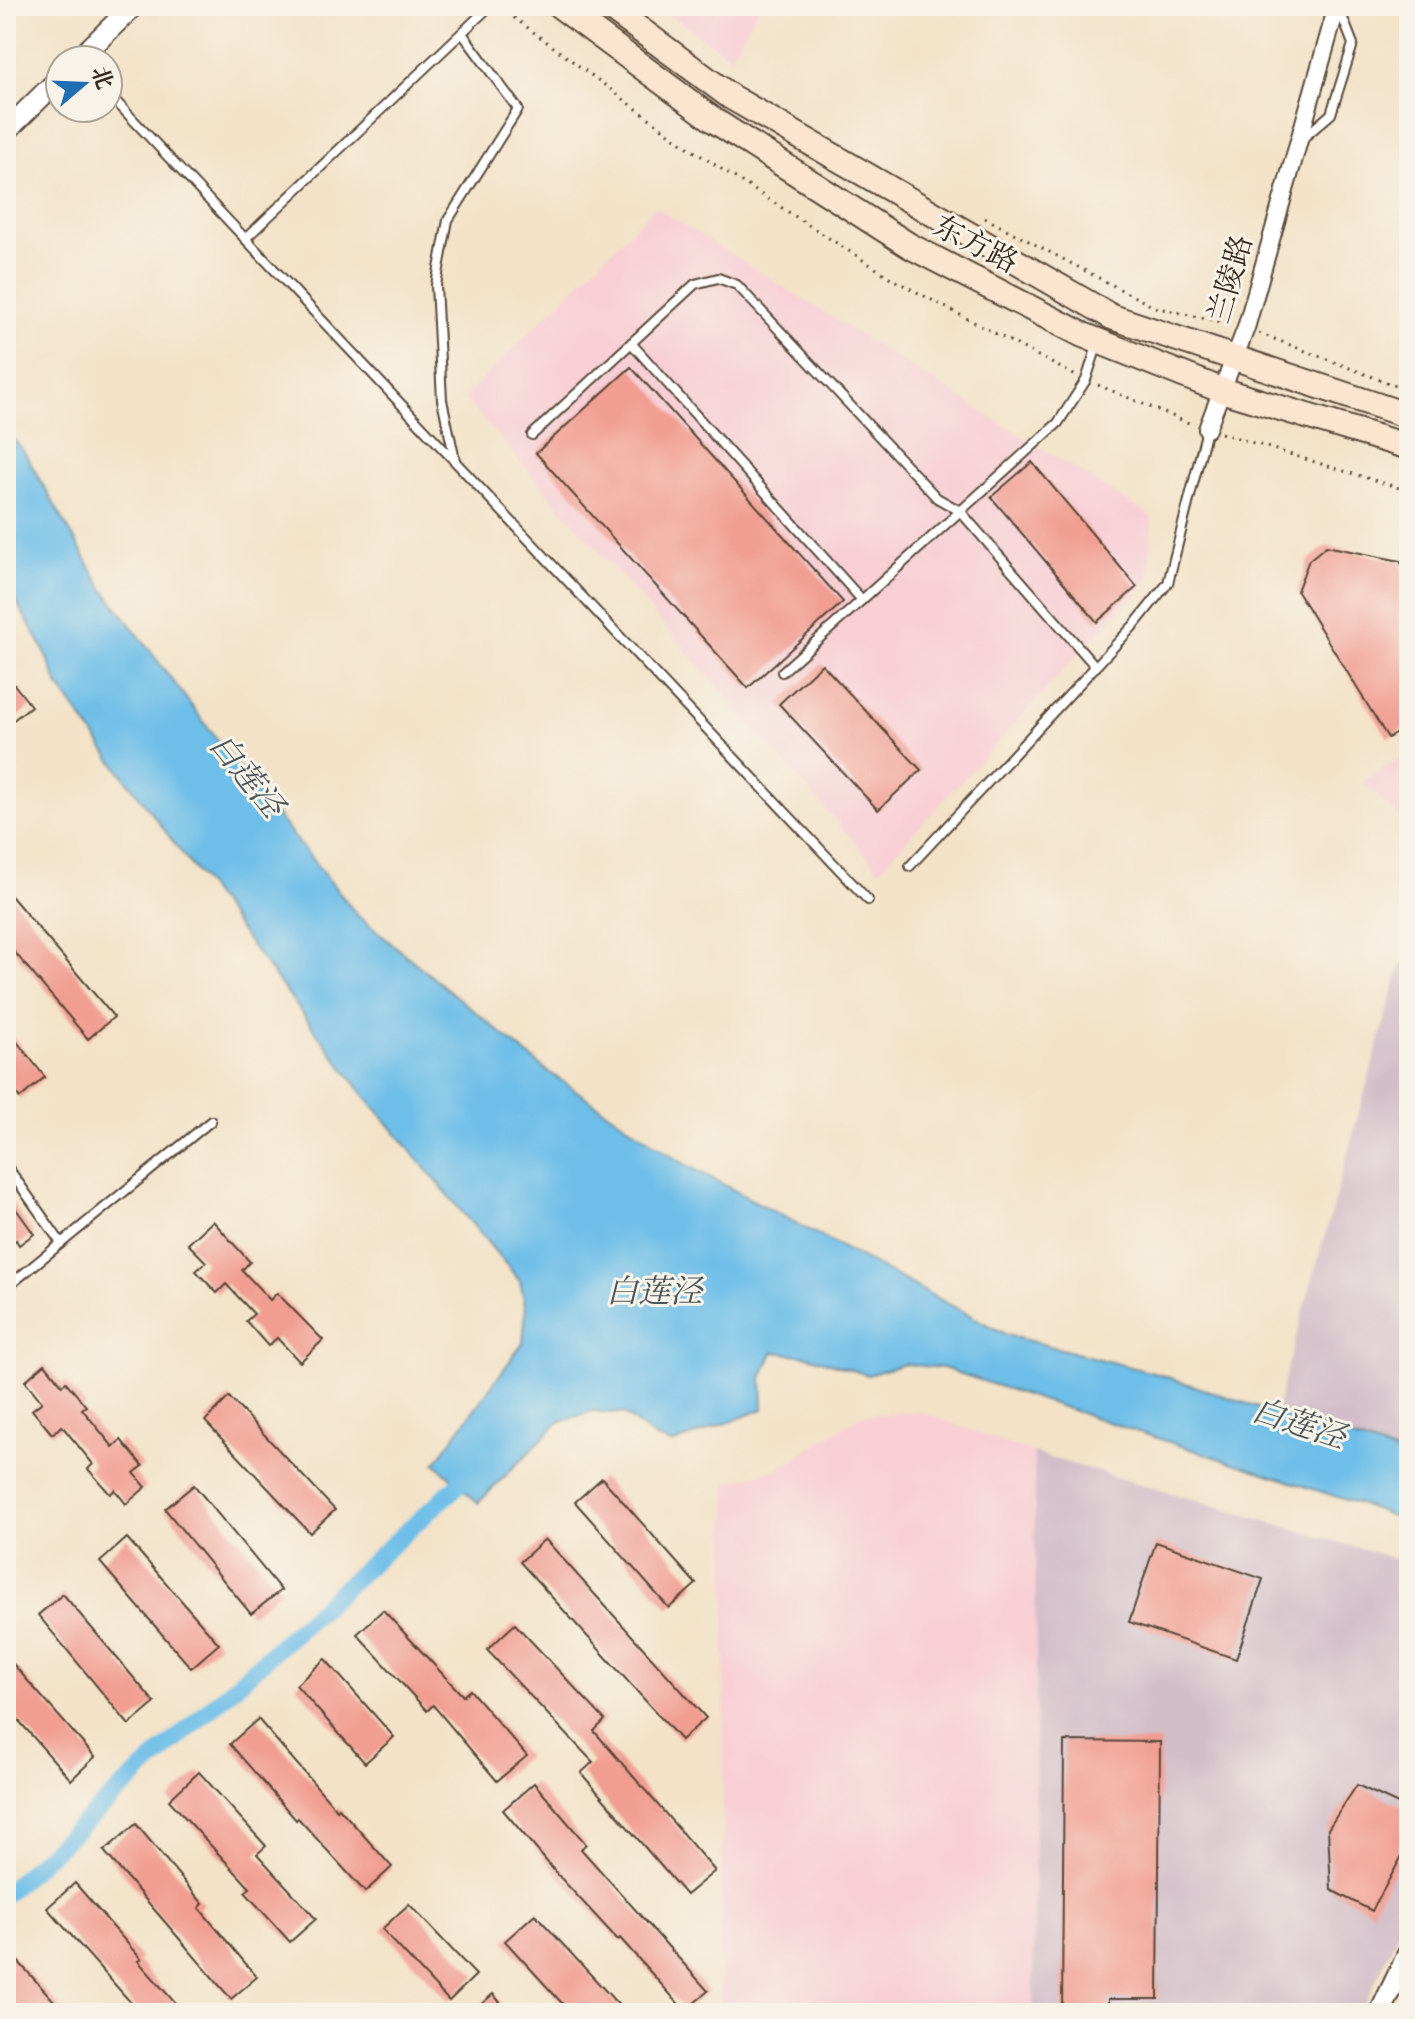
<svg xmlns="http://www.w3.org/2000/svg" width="1415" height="2019" font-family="'IM FELL DW Pica','Noto Serif SC',serif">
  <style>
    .built { fill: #f7cfd5 }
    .industrial { fill: #d2bdc8 }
    .water { fill: #6dbee8; stroke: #547483; stroke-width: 2 }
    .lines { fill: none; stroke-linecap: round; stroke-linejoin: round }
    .canal { stroke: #6dbee8; stroke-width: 18 }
    .building { fill: #f19d91 }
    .service-casing { stroke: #574637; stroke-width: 12 }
    .minor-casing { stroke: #574637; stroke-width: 20 }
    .tertiary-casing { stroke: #574637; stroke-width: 24 }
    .secondary-casing { stroke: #574637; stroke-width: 28 }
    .path { stroke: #574637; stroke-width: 3; stroke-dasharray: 2 6; stroke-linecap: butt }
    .service { stroke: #fff; stroke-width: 8 }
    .minor { stroke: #fff; stroke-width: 16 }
    .tertiary { stroke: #fff; stroke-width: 20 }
    .secondary { stroke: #fbe5cf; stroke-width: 24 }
    .labels { text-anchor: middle; stroke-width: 6; stroke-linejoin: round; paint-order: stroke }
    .street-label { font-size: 30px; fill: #3b2a1e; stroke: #f7f3e8 }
    .water-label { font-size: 32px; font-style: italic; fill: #4a565b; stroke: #f7f3e8 }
  </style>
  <rect width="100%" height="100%" fill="#f7f3e8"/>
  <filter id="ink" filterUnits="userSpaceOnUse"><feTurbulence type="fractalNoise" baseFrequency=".0125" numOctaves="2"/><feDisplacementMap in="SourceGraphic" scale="16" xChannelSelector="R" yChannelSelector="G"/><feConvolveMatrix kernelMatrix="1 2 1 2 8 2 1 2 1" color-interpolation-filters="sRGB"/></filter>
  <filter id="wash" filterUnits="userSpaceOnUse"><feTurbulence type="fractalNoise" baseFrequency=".006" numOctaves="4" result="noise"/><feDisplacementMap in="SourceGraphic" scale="32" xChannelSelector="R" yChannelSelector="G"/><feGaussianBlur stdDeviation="1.8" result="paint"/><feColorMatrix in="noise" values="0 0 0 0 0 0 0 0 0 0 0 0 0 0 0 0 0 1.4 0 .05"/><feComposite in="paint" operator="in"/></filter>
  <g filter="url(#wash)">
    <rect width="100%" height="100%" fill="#f3e2c7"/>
    <g class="built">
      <polygon points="657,6 760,6 730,57"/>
      <polygon points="655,207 1152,517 1149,578 879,870 464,398"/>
      <polygon points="1409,753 1409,827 1362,781"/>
      <polygon points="920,1412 1034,1453 1036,1654 1033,2013 720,2013 727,1482 776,1470 862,1415"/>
    </g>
    <g class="industrial">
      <polygon points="1401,963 1409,964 1409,1457 1275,1413"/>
      <polygon points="1034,1453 1409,1563 1409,1909 1361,2013 1033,2013 1036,1654"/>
    </g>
    <polygon class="water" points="6,430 24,452 102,587 243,774 358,916 546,1070 679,1161 1007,1335 1161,1375 1409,1457 1409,1523 1377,1510 943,1368 905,1364 868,1375 808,1356 773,1352 762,1378 763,1409 672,1444 656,1438 624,1414 593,1411 559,1422 478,1503 435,1463 523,1343 526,1309 520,1281 360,1090 108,755 58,685 43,648 6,584"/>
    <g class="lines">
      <polyline class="canal" points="6,1893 477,1468"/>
    </g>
    <g id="blocks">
      <g class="building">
        <polygon points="631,367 843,602 748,688 536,453"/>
        <polygon points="1032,462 1137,587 1097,622 991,497"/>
        <polygon points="1326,546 1400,561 1409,578 1409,726 1388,738 1297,591 1309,560"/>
        <polygon points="822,664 921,770 878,810 779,704"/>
        <polygon points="6,674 31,706 6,726"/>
        <polygon points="6,890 114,1017 88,1039 6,942"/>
        <polygon points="6,1028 45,1077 20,1098 6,1081"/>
        <polygon points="6,1195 34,1234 19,1245 16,1240 6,1247"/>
        <polygon points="213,1221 250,1262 242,1270 270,1300 277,1293 323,1340 300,1362 277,1338 268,1346 246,1321 254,1314 226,1284 217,1293 196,1271 206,1262 188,1244"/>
        <polygon points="45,1364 62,1385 66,1382 86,1406 82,1409 113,1447 121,1440 143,1466 134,1473 146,1487 126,1504 115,1490 110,1494 88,1469 93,1464 62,1426 52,1434 32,1410 42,1402 25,1381"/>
        <polygon points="229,1397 335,1510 310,1533 205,1421"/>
        <polygon points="602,1478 696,1584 669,1608 575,1502"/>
        <polygon points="194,1485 281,1590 251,1614 165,1509"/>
        <polygon points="127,1538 219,1644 191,1668 100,1562"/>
        <polygon points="545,1539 706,1718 681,1740 520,1562"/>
        <polygon points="1156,1542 1263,1579 1236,1659 1129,1622"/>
        <polygon points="63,1594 155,1703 129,1725 38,1615"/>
        <polygon points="383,1610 463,1696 470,1690 527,1756 497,1781 433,1705 427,1711 357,1634"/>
        <polygon points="515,1624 605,1720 594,1731 715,1871 686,1895 581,1773 593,1762 487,1650"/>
        <polygon points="6,1656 95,1757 71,1780 6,1706"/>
        <polygon points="325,1659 394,1737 365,1763 296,1685"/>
        <polygon points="258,1719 337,1810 339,1808 392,1867 365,1892 298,1818 296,1820 230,1744"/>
        <polygon points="1064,1741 1160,1742 1158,1999 1108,1999 1108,2013 1062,2013"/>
        <polygon points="199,1772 266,1846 257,1854 316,1919 290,1942 245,1892 250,1888 169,1800"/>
        <polygon points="534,1783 586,1844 581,1849 708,1991 685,2011 620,1938 618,1940 559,1876 503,1810"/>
        <polygon points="1357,1785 1409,1809 1409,1843 1372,1911 1331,1890 1328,1829"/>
        <polygon points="136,1824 203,1904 199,1908 257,1977 231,1999 104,1851"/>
        <polygon points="75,1883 141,1959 138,1961 184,2013 140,2013 47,1908"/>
        <polygon points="409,1904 476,1975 449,2001 382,1929"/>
        <polygon points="535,1914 626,2013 571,2013 505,1941"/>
        <polygon points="6,1948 65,2013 23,2013 6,1994"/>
        <polygon points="493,1994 509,2013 471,2013"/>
      </g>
    </g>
  </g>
  <g filter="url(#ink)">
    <use href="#blocks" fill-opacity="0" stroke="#574637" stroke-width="2"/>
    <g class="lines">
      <defs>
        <g id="service">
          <polyline points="108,93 868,900"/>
          <polyline points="1302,139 1331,114 1353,44 1339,8"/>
          <polyline points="245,239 490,6"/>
          <polyline points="631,343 862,600"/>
          <polyline points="532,435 695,284 718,278 737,285 937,498 960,511 1096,667"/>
          <polyline points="455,460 442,400 436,285 448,220 518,109 462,33"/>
          <polyline points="782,672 1058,423 1086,380 1097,346"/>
          <polyline points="910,866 1135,624 1168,583 1207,429"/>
          <polyline points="6,1165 61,1243"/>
          <polyline points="6,1288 211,1121"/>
        </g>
        <polyline id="minor" points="1207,429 1246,328 1337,6"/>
        <g id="tertiary">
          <polyline points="78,60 133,6"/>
          <polyline points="6,131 60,78"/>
          <polyline points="1380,2013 1409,1952"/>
        </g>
        <g id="secondary">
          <polyline points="560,6 715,121 910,246 1083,335 1221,390 1409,447"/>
          <polyline points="608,6 731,97 1112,317 1409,416"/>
        </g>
      </defs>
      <use href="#service" class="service-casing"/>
      <use href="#minor" class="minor-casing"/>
      <use href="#tertiary" class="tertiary-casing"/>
      <use href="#secondary" class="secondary-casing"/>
      <g class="path">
        <polyline points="501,8 692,150 894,280 1076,376"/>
        <polyline points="985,218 1154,307 1229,324"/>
        <polyline points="1259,333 1409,391"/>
        <polyline points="1098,385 1191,424"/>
        <polyline points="1221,433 1409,491"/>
      </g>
      <use href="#service" class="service"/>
      <use href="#minor" class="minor"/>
      <use href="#tertiary" class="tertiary"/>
      <use href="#secondary" class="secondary"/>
    </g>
  </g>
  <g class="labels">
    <g class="street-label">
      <text transform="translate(976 244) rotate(27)" y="10">东方路</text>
      <text transform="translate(1230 279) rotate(-74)" y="10">兰陵路</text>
    </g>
    <g class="water-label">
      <text transform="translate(247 775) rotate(51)" y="11">白莲泾</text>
      <text x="654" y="1302">白莲泾</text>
      <text transform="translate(1299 1423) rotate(18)" y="11">白莲泾</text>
    </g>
  </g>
  <rect width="1415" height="2019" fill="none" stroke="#f7f3e8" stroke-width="32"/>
  <g transform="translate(84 84) rotate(71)"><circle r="38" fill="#f7f3e8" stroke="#aca397" stroke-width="2"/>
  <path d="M0-6L14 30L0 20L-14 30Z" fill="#1f6fb2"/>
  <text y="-12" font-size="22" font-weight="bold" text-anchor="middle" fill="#3b2a1e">北</text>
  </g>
</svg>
